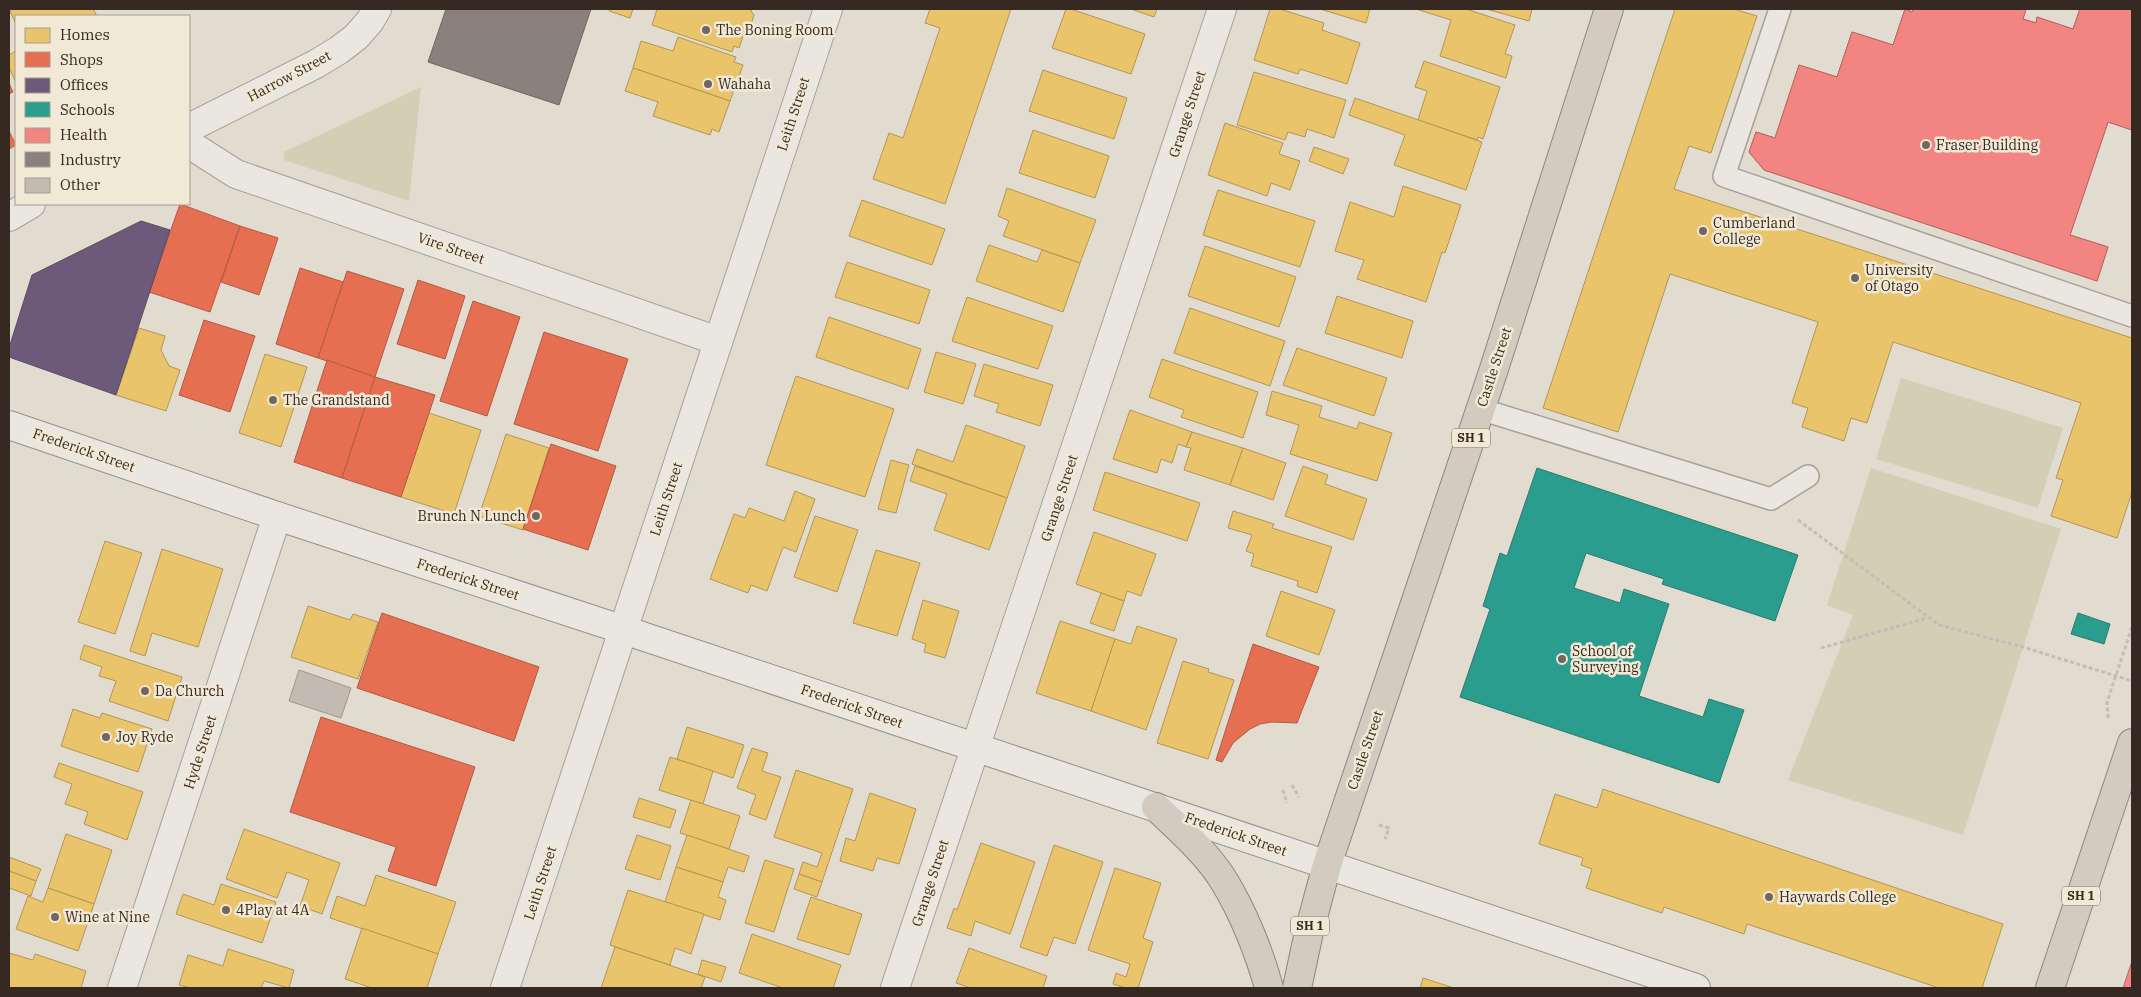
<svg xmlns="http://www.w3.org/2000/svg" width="2141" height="997" font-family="'IBM Plex Serif',serif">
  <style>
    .green { fill: #d1cfb4 }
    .homes { fill: #e9c46a; stroke: #b39654 }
    .shops { fill: #e76f51; stroke: #b25a43 }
    .offices { fill: #6d597a; stroke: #5c4b5f }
    .schools { fill: #2a9d8f; stroke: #2d7a6e }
    .health { fill: #f28482; stroke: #b96965 }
    .industry { fill: #8a817c; stroke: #706761 }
    .building { fill: #c4bab1; stroke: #a1978f }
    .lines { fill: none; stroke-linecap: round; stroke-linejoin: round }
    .lane-casing { stroke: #a7a098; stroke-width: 24 }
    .street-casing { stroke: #a7a098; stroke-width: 30 }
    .secondary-casing { stroke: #969088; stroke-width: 30 }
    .highway-casing { stroke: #8c867f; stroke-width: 30 }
    .path { stroke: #c2bdb7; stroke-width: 3; stroke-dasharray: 4 2.5; stroke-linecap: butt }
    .lane { stroke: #eae7e0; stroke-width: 21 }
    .street { stroke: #eae7e0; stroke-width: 28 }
    .secondary { stroke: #eae7e0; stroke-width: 28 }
    .highway { stroke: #d4cbc0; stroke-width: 28 }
    .poi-dot { fill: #71675e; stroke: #f1e8d6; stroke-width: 2 }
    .labels { text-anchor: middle; stroke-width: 5; stroke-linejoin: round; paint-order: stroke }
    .shield { fill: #f1e8d6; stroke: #6d6257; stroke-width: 1 }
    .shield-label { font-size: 12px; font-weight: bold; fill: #352921 }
    .poi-label { font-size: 14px; fill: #352921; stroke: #f1e8d6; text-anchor: start }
    .street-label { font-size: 14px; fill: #352921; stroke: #f1e8d6 }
  </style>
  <rect width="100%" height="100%" fill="#e1dbd0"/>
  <g class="green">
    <polygon points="421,87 409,201 284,160 284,152"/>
    <polygon points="1901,378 2063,428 2038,508 1876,459"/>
    <polygon points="1871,468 2061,529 1963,835 1788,780 1853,615 1827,605"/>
  </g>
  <g class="homes">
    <polygon points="9,9 93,9 97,16 16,16 16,24"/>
    <polygon points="610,9 633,9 630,18 609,11"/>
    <polygon points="657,9 752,9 751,11 754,15 750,28 745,31 739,48 734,46 732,52 652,25"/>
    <polygon points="930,9 1011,9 945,204 873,179 889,133 903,138 940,28 925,23"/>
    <polygon points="1066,9 1071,9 1145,34 1131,74 1052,48"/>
    <polygon points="1131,9 1157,9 1154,17"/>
    <polygon points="1270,9 1280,9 1324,23 1322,30 1360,43 1347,84 1300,69 1298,74 1254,60"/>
    <polygon points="1320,9 1370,9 1366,23"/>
    <polygon points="1416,9 1466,9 1515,25 1505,54 1512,56 1506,78 1440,56 1451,20"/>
    <polygon points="1486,9 1532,9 1529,21"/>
    <polygon points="1675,9 1734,9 1757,16 1711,153 1689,146 1674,189 2132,338 2132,492 2117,538 2051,516 2063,480 2056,478 2081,403 1893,342 1867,423 1851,418 1844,441 1802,427 1808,408 1792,403 1818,322 1670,274 1618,432 1543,408"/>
    <polygon points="678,37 736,57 734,62 743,65 730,101 633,68 641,41 673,51"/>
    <polygon points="16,51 16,83 9,67 9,55"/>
    <polygon points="1424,61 1500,87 1483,139 1478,137 1477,140 1418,120 1427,91 1415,87"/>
    <polygon points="633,68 730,101 719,132 712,129 710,135 653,116 658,102 625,91"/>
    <polygon points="1043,70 1127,98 1114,139 1029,111"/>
    <polygon points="1254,72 1346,100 1334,138 1307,129 1305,137 1288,132 1285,140 1237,125"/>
    <polygon points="1355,98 1482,142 1466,190 1394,165 1405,135 1349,115"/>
    <polygon points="1225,123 1283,143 1279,154 1300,161 1290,190 1271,183 1267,196 1208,175"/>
    <polygon points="1033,130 1109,156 1095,198 1019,173"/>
    <polygon points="1314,147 1349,159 1343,174 1309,161"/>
    <polygon points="1403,186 1461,205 1445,253 1442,252 1426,302 1357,279 1364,260 1335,251 1350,202 1394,217"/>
    <polygon points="1007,188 1096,220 1080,263 1003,236 1009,221 998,216"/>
    <polygon points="1218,190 1315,221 1300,267 1203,235"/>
    <polygon points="862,200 945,229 932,265 849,236"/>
    <polygon points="989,245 1037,262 1042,250 1080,263 1063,312 976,281"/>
    <polygon points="1205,246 1296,277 1279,327 1188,296"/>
    <polygon points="847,262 930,290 919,324 835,297"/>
    <polygon points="1337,296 1413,321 1402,358 1325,333"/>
    <polygon points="967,297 1053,326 1038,369 952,341"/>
    <polygon points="1190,308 1285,341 1270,386 1174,353"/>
    <polygon points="829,317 921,349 908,389 816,357"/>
    <polygon points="139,328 165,336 161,350 169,366 180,370 166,411 116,395"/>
    <polygon points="1297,348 1387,378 1374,416 1283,385"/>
    <polygon points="936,352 976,364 963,404 924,392"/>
    <polygon points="265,354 307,367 281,447 239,433"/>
    <polygon points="1162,359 1258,392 1243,438 1181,417 1184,410 1149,397"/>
    <polygon points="984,364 1053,385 1040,426 996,412 999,404 974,396"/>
    <polygon points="796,376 894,409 865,497 766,465"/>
    <polygon points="1272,391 1322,406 1319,417 1357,429 1359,422 1392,433 1377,481 1290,454 1299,425 1266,415"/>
    <polygon points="1130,410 1192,432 1186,447 1178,444 1172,463 1161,459 1157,473 1113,459"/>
    <polygon points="429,413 481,430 454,514 401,497"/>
    <polygon points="966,425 1025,446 1007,498 912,464 917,449 953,462"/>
    <polygon points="1192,432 1243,448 1230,485 1184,470 1191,448 1186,447"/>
    <polygon points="506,434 549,448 523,530 479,516"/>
    <polygon points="1243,448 1286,463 1273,500 1230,485"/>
    <polygon points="891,460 909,465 896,513 878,509"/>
    <polygon points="915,466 1007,498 989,550 934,530 947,494 910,481"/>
    <polygon points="1303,466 1328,475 1325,484 1367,499 1353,540 1285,516"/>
    <polygon points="1105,472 1200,503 1187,541 1093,510"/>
    <polygon points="795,491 815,499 796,552 783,547 767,591 751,585 748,593 710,579 734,514 745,518 749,508 784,521"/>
    <polygon points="1233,511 1274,524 1272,528 1332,547 1317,593 1297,586 1298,581 1251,566 1254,554 1246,551 1252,535 1228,528"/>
    <polygon points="815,516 858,530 837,592 794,577"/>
    <polygon points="1094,532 1156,554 1141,596 1127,591 1124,601 1076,584"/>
    <polygon points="105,541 142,553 115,634 78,622"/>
    <polygon points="162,549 223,569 198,647 152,633 145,656 130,651"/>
    <polygon points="876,550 920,563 897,636 853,623"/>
    <polygon points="1281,591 1335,610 1319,655 1266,636"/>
    <polygon points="1101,593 1124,601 1114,631 1090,623"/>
    <polygon points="923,600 959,611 945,658 924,652 926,644 912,639"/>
    <polygon points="308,606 350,620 353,614 378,622 358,679 291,657"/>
    <polygon points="1060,621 1115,639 1091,711 1036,693"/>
    <polygon points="1137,626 1177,639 1146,730 1091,711 1115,639 1131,644"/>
    <polygon points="84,645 182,677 168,721 109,701 116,681 99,676 102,667 80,659"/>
    <polygon points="1183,661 1209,669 1208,672 1234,680 1208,759 1157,743"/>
    <polygon points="73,709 100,718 102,713 152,729 138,772 61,746"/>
    <polygon points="687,727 744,745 733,778 677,759"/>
    <polygon points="752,748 768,753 762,771 781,777 766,820 749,814 756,795 737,788"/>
    <polygon points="670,757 713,771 703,804 659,790"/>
    <polygon points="59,763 143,792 127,840 84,824 88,812 65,804 72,784 54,777"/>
    <polygon points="796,770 853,789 822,882 799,874 803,862 817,867 822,853 774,837"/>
    <polygon points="1603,789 2003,924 1982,988 1939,988 1747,924 1744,934 1664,907 1662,913 1586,888 1592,869 1581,865 1583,858 1539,844 1555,794 1597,808"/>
    <polygon points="870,793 916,809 899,864 877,858 873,871 840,861 846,838 855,841"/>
    <polygon points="639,798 676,810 670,828 633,817"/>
    <polygon points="691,800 740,816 729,849 680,833"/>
    <polygon points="244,829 340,863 322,914 300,906 309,880 287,872 277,898 226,879"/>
    <polygon points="66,834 112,850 94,904 48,888"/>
    <polygon points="637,835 671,846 660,880 625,869"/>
    <polygon points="687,835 749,856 744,872 728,867 723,882 676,867"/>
    <polygon points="981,843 1035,862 1010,934 975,921 971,936 947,928 954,908 957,910"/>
    <polygon points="1054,845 1103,862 1075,944 1054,937 1047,956 1020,947"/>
    <polygon points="9,857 41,869 36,881 9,871"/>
    <polygon points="765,860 794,869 774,932 745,923"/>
    <polygon points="676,867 723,882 718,897 726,900 720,920 665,902"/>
    <polygon points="1115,868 1161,883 1143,938 1153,942 1138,988 1126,988 1113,984 1116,973 1126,977 1130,964 1088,950"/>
    <polygon points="9,871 36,881 31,896 9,888"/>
    <polygon points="799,874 822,882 817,897 794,889"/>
    <polygon points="376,875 456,902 438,954 330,918 337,896 365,906"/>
    <polygon points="221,884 276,902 262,943 176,914 183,894 214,905"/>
    <polygon points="48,888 94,904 78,951 16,929 28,896 43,902"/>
    <polygon points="628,890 704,914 691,954 675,948 670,965 610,945"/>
    <polygon points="811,897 862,914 849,955 797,939"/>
    <polygon points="362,928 438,954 427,988 372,988 345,979"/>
    <polygon points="752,934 841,965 833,988 783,988 739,973"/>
    <polygon points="615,947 705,977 701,988 601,988"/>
    <polygon points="969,948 1047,976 1043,988 971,988 956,983"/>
    <polygon points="228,949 294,970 289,988 264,981 261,988 191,988 179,985 188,955 223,966"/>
    <polygon points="9,953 33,960 35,954 86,971 81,988 9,988"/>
    <polygon points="702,960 726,967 721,982 698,974"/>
    <polygon points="1423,978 1454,988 1420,988"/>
  </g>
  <g class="shops">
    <polygon points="9,83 13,92 9,94"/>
    <polygon points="9,131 16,145 9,149"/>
    <polygon points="180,204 240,226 210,312 149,292"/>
    <polygon points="240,226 278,238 259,295 221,282"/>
    <polygon points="300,268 343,282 318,358 276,344"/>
    <polygon points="347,271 404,289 375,377 318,358"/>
    <polygon points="418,280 465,296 445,359 397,344"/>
    <polygon points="473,301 520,317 487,416 440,401"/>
    <polygon points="204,320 255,336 230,412 179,395"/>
    <polygon points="544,332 628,359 598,451 514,424"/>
    <polygon points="327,360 375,377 342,478 294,462"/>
    <polygon points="375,377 435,395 401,497 342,478"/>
    <polygon points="551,444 616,466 588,550 523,529"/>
    <polygon points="382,613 539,667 514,741 357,688"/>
    <polygon points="1253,644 1319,667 1297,723 1272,722 1260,724 1250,729 1233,743 1222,762 1216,760"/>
    <polygon points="321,717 475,767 436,886 388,871 396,847 290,812"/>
  </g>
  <polygon class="offices" points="141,221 170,230 116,395 9,357 9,348 32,275"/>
  <g class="schools">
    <polygon points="1537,468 1798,555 1775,621 1662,584 1664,579 1586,553 1574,588 1620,603 1624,589 1669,604 1639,696 1703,717 1709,699 1744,710 1719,783 1460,697 1490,609 1483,606 1500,553 1507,556"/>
    <polygon points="2078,613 2110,624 2104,644 2071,634"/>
  </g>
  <g class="health">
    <polygon points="1905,9 1912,12 1913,9 2026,9 2023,19 2036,23 2037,17 2073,29 2080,9 2132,9 2132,130 2108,122 2070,235 2108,247 2097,281 1764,170 1749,152 1756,132 1775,138 1799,65 1837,77 1852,32 1893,45"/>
    <polygon points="1905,9 1912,12 1913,9 2026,9 2023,19 2036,23 2037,17 2073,29 2080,9 2132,9 2132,130 2108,122 2070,235 2108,247 2097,281 1764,170 1749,152 1756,132 1775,138 1799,65 1837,77 1852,32 1893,45"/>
    <polygon points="2132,961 2132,988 2123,988"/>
  </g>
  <polygon class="industry" points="446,9 591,9 559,105 428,62"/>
  <polygon class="building" points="299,670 351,688 341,718 289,701"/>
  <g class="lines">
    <defs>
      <g id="lane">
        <polyline points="1780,9 1724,176 2132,316"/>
        <polyline points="1480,409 1771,499 1808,476"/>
      </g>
      <g id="street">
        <polyline points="189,128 316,64 339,50 356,37 370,21 377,9"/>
        <polyline points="189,144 236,174 718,341"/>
        <polyline points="9,217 31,204"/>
        <polyline points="122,988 277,516"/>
        <polyline points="505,988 828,9"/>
        <polyline points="895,988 1222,9"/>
      </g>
      <polyline id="secondary" points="9,425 277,516 624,630 1696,988"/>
      <g id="highway">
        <path d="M1156,807C1180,830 1207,853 1224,881C1243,912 1260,954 1269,988"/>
        <polyline points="1297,988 1309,932 1327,865 1493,372 1609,9"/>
        <polyline points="2050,988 2132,743"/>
      </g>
    </defs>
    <use href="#lane" class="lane-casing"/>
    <use href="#street" class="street-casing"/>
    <use href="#secondary" class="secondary-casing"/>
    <use href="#highway" class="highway-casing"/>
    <g class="path">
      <polyline points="1798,520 1939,625 2023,647 2132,681"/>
      <polyline points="1821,648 1927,618"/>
      <polyline points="2108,718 2107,702 2132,627"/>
      <polyline points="1292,785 1299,797"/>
      <polyline points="1283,790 1287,803"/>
      <polyline points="1379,825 1389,828 1385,839"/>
    </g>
    <use href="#lane" class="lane"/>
    <use href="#street" class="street"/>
    <use href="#secondary" class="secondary"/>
    <use href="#highway" class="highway"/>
  </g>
  <g class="poi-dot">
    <circle cx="706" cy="30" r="5"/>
    <circle cx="708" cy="84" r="5"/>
    <circle cx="1926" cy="145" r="5"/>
    <circle cx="1703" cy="231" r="5"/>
    <circle cx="1855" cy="278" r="5"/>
    <circle cx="273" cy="400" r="5"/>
    <circle cx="536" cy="516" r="5"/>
    <circle cx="1562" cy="659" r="5"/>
    <circle cx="145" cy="691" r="5"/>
    <circle cx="106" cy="737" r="5"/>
    <circle cx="1769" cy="897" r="5"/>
    <circle cx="226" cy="910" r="5"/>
    <circle cx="55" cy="917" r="5"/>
  </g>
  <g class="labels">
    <g class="shield">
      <rect x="1452" y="428.5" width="38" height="19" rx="4"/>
      <rect x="2062" y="886.5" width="38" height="19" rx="4"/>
      <rect x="1291" y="916.5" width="38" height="19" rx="4"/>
    </g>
    <g class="shield-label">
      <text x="1471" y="442">SH 1</text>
      <text x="2081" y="900">SH 1</text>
      <text x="1310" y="930">SH 1</text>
    </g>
    <g class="poi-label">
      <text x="716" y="35">The Boning Room</text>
      <text x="718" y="89">Wahaha</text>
      <text x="1936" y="150">Fraser Building</text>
      <text x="1713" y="228">Cumberland<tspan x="1713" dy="16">College</tspan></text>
      <text x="1865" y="275">University<tspan x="1865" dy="16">of Otago</tspan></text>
      <text x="283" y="405">The Grandstand</text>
      <text x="526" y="521" text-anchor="end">Brunch N Lunch</text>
      <text x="1572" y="656">School of<tspan x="1572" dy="16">Surveying</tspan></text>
      <text x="155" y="696">Da Church</text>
      <text x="116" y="742">Joy Ryde</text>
      <text x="1779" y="902">Haywards College</text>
      <text x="236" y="915">4Play at 4A</text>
      <text x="65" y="922">Wine at Nine</text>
    </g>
    <g class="street-label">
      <text transform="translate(289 76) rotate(-28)" y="5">Harrow Street</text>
      <text transform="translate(793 114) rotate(-72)" y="5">Leith Street</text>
      <text transform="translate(1187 114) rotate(-72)" y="5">Grange Street</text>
      <text transform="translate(451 248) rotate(19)" y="5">Vire Street</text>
      <text transform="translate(1494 367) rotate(-72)" y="5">Castle Street</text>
      <text transform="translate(84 450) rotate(19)" y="5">Frederick Street</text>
      <text transform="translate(1059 498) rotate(-72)" y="5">Grange Street</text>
      <text transform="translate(666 499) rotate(-72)" y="5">Leith Street</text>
      <text transform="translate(468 579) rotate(18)" y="5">Frederick Street</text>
      <text transform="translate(852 706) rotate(19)" y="5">Frederick Street</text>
      <text transform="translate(1365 750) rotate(-71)" y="5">Castle Street</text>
      <text transform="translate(200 752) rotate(-72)" y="5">Hyde Street</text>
      <text transform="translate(1236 834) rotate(19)" y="5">Frederick Street</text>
      <text transform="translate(540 883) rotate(-72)" y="5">Leith Street</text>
      <text transform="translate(930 883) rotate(-72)" y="5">Grange Street</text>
    </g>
  </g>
  <rect width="2141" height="997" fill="none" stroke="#352921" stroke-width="20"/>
  <rect x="15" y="15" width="175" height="190" fill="#f1e8d6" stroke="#a69c8e"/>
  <rect x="25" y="28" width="25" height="15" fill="#e9c46a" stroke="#a69c8e"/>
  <text x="60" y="40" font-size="15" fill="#352921">Homes</text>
  <rect x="25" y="52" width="25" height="15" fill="#e76f51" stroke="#a69c8e"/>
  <text x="60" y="65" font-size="15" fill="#352921">Shops</text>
  <rect x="25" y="78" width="25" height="15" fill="#6d597a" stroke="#a69c8e"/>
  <text x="60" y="90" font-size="15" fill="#352921">Offices</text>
  <rect x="25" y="102" width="25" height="15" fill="#2a9d8f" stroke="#a69c8e"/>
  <text x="60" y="115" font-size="15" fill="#352921">Schools</text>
  <rect x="25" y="128" width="25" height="15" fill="#f28482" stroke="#a69c8e"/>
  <text x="60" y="140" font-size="15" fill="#352921">Health</text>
  <rect x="25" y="152" width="25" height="15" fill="#8a817c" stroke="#a69c8e"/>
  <text x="60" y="165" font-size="15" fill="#352921">Industry</text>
  <rect x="25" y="178" width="25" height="15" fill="#c4bab1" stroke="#a69c8e"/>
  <text x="60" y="190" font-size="15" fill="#352921">Other</text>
</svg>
